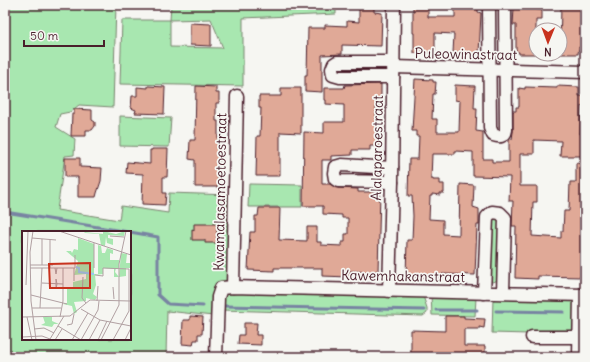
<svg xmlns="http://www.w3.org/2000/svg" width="590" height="362" font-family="Delius,sans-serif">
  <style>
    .green { fill: #a8e7b0; stroke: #79836e; fill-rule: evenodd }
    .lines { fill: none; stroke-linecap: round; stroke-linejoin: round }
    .stream { stroke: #7884a2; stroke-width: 3 }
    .building { fill: #e0a997; stroke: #4a1f2b }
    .minor-casing { stroke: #4a1f2b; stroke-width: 15 }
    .minor { stroke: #f6f6f2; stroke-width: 12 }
    .labels { text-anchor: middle; stroke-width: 3.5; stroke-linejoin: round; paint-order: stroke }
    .street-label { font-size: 14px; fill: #4a1f2b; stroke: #f6f6f2 }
    .inset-river { fill: none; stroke: #96c7f2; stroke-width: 2 }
    .inset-road { fill: none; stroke: #b1a0a2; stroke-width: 1 }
    .view { fill: #c8321e; fill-opacity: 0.15; stroke: #c8321e; stroke-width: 2 }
    .inset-edge { fill: none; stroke: #4a1f2b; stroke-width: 2 }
  </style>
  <rect width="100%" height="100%" fill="#f6f6f2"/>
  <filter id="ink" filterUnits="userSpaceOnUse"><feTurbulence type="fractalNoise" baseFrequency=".025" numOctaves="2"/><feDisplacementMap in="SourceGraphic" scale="8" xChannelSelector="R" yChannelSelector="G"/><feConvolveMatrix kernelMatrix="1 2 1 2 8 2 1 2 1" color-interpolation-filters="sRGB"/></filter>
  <g filter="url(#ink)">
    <g class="green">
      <path d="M5,5H116L113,107L79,105L70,112L60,114L56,127L75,139L74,155L65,156L57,210L119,220L121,206L168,213L169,193L231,195L228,282L215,286L213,316L167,311L166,357H5ZM23,232H130V339H23Z"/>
      <path d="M171,5H336V14L243,18V86L120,84L122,20H170ZM211,19L223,48L170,47V20Z"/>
      <polygon points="120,116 171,118 169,147 120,146"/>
      <polygon points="249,184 302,185 302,207 248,207"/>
      <polygon points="500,214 499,280 492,282 489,280 490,217"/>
      <polygon points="226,291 423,296 427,308 427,313 423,316 221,310 221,299"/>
      <polygon points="431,295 476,297 475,316 432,315"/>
      <polygon points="493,298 572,300 574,302 575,328 572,331 564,335 492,333"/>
    </g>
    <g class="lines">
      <g class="stream">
        <polyline points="5,212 129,232"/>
        <polyline points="130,232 158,237 158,295 168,304 203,306"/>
        <polyline points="224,306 424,310"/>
        <polyline points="436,310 477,310"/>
        <polyline points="496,311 564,312"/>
      </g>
    </g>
    <g class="building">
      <polygon points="359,5 374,5 374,12 382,13 381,46 342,45 342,54 322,55 322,92 305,91 305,75 307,75 308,28 325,28 325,25 347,26 347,21 359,22"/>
      <polygon points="413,5 428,5 428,17 455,17 455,7 478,8 478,12 481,13 479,54 453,53 454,34 435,33 435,53 414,53 414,33 413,33"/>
      <polygon points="561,5 585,5 585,30 582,29 582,47 579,47 578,54 560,54"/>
      <polygon points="514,8 542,10 542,20 536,20 536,54 519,54 519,52 516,52 516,25 513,25"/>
      <polygon points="190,23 211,24 211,46 190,45"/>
      <polygon points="415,79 433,80 433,82 436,82 435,94 433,94 432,119 437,119 437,132 459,132 460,101 455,100 455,85 475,86 474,108 477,108 476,131 483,132 483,159 492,159 492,162 509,162 509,140 512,139 513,132 513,111 516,111 516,107 519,107 519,88 525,89 525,87 557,88 557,86 579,87 579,96 585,96 584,106 581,106 580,134 585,134 584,156 560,156 561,141 534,140 534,154 520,154 520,186 537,186 537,202 533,202 532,236 561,238 561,231 563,231 564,211 569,211 570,182 576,182 576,163 585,164 585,205 583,205 582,231 585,231 585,253 582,253 581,277 538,276 538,279 515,278 516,226 512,226 513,201 509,201 510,177 473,176 473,152 455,151 455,154 432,154 431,179 433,179 433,180 440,180 440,184 444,184 444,193 440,193 440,195 432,194 432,196 430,196 429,219 443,220 443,234 459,235 460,184 474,185 473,207 479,209 479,225 477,225 475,275 442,274 442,278 406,277 407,240 412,240 413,216 412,196 408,196 409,159 418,159 419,136 416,136 416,131 412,131"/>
      <polygon points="381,84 381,107 376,107 376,132 380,132 380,146 370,146 370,150 352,150 352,155 331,156 331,160 322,160 322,184 330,184 338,188 358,189 358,192 380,192 378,271 375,271 375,272 350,271 349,277 322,276 322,268 274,268 274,271 248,270 250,232 255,232 255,216 258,216 259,208 280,208 279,240 307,241 307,227 317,227 317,242 321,242 321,245 342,246 342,242 345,242 345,234 348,234 348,218 342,218 342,215 323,214 323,206 303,206 304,132 324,133 324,122 344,122 344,105 326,104 326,100 324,100 324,88 344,88 345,85"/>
      <polygon points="148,86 165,87 164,114 135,113 136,110 131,108 132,96 137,96 137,87 148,88"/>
      <polygon points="196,86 216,87 216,93 219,93 219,103 216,103 216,121 218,121 218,147 222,147 222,160 218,160 218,187 195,187 195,160 189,159 190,140 195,140"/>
      <polygon points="281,88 301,88 301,133 280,132 280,176 256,176 257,136 260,136 261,108 259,108 259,96 281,96"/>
      <polygon points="74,109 92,110 92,120 95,122 95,126 92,130 86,130 86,136 71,136 72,114 74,114"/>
      <polygon points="152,149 168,149 167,177 163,177 163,193 166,193 165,205 142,204 143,174 126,173 127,162 150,164 150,150 152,150"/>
      <polygon points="65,158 80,158 80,167 102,168 101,181 97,193 96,197 78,197 78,177 65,177"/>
      <polygon points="194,224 217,224 217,243 205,243 205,240 192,240 192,229 194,230"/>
      <polygon points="190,316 203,317 202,334 198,334 198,340 194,340 193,345 182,344 183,320 190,320"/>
      <polygon points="445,316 464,316 464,318 485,319 484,328 479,327 479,329 464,329 464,346 485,346 485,357 411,357 411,330 445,331"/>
      <polygon points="244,323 257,323 256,335 261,335 261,345 238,344 239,335 244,335"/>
    </g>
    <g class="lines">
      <defs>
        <g id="minor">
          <path d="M489,5L490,128L493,135C499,137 505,137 506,130L505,5"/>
          <polyline points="393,67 585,72"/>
          <polyline points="393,77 340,77 333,75 332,69 334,64 337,62 393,62"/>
          <polyline points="392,168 342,165 335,167 334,173 335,179 338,181 392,182"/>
          <polyline points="233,287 237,96"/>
          <polyline points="389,291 392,182 394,5"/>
          <polyline points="484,293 487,217 492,212 500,213 505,218 503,293"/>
          <polyline points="532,337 585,337"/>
          <polyline points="216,357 218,297 221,288 233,287 585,295"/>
          <polyline points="579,357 580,295"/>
        </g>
      </defs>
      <use href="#minor" class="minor-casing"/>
      <use href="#minor" class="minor"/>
    </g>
  </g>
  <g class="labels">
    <g class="street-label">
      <text transform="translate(466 54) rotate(1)" y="5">Puleowinastraat</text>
      <text transform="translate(377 148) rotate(-89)" y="5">Alalaparoestraat</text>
      <text transform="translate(220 192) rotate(-89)" y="5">Kwamalasamoetoestraat</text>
      <text transform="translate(403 276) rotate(1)" y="5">Kawemhakanstraat</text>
    </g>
  </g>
  <g transform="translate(22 231)">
    <rect width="109" height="109" fill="#f6f6f2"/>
    <path d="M81,0L94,3L103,0L102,5L86,4V7L91,8V14L85,12L84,6L83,15L79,14L77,3L63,2L62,1L102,5L81,3ZM56,7L72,13V43H76V14L79,15L80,22H83L85,17L91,19V23L88,22V29H97V37H94L93,41L97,46H92V38L81,37V43L73,44L74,54L71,63L75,66L73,69L64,67V70L52,71L55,81L52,83L50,75L41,73L45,72V56H51V51L64,48V43L52,44L56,30L44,20H49L50,22L52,18L56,19ZM99,22L105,23L104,32H109V37H104V45L97,46ZM21,86H30V90L37,93H32L30,96L19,94L23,92Z" fill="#a8e7b0"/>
    <path class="inset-river" d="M54,36L57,37V41L72,43"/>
    <path class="inset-road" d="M11,0L8,21L9,70L14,109M37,0L109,24M88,5L102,6M10,7L34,9M20,8V34M28,9V37M8,34H31M8,37H53V24M33,37L34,43L35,37M72,37V12M73,44L81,45V37L107,38V80L91,109M61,46L60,67L64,72M34,48L35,53L34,58ZM52,50V37M20,52L41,53M4,54L6,0M91,56L92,68M9,64L45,73M75,70L76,55M10,77H39M18,77L20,37M59,78L78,89L109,95M0,86L48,85L68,69L108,70M5,86L10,109M38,86L41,70V37M45,94L50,93L52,83M36,95L59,109M12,98L22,97L32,102M0,106L20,105L28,108M28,108L42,85M33,109L40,98M50,109L66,82M59,109L76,79L77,70M67,109L78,89M76,109L85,90M79,109L97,74V33L104,0M103,109L109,97"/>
    <path class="view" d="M68,32V57H28L27,33Z"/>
    <rect width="109" height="109" class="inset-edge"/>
  </g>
  <rect width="590" height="362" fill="none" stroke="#f6f6f2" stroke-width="20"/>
  <rect x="10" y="10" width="570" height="342" fill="none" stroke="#4a1f2b" stroke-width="1.5" filter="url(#ink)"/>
  <g transform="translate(548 42) rotate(181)"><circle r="19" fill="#f6f6f2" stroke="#b1a0a2"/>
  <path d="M0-3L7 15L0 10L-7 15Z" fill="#c8321e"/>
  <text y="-6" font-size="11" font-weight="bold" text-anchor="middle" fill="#4a1f2b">N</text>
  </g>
  <path d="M24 40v6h80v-6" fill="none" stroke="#4a1f2b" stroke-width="2"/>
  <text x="30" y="40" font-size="12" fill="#4a1f2b" stroke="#f6f6f2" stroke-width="3" paint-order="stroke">50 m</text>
</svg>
